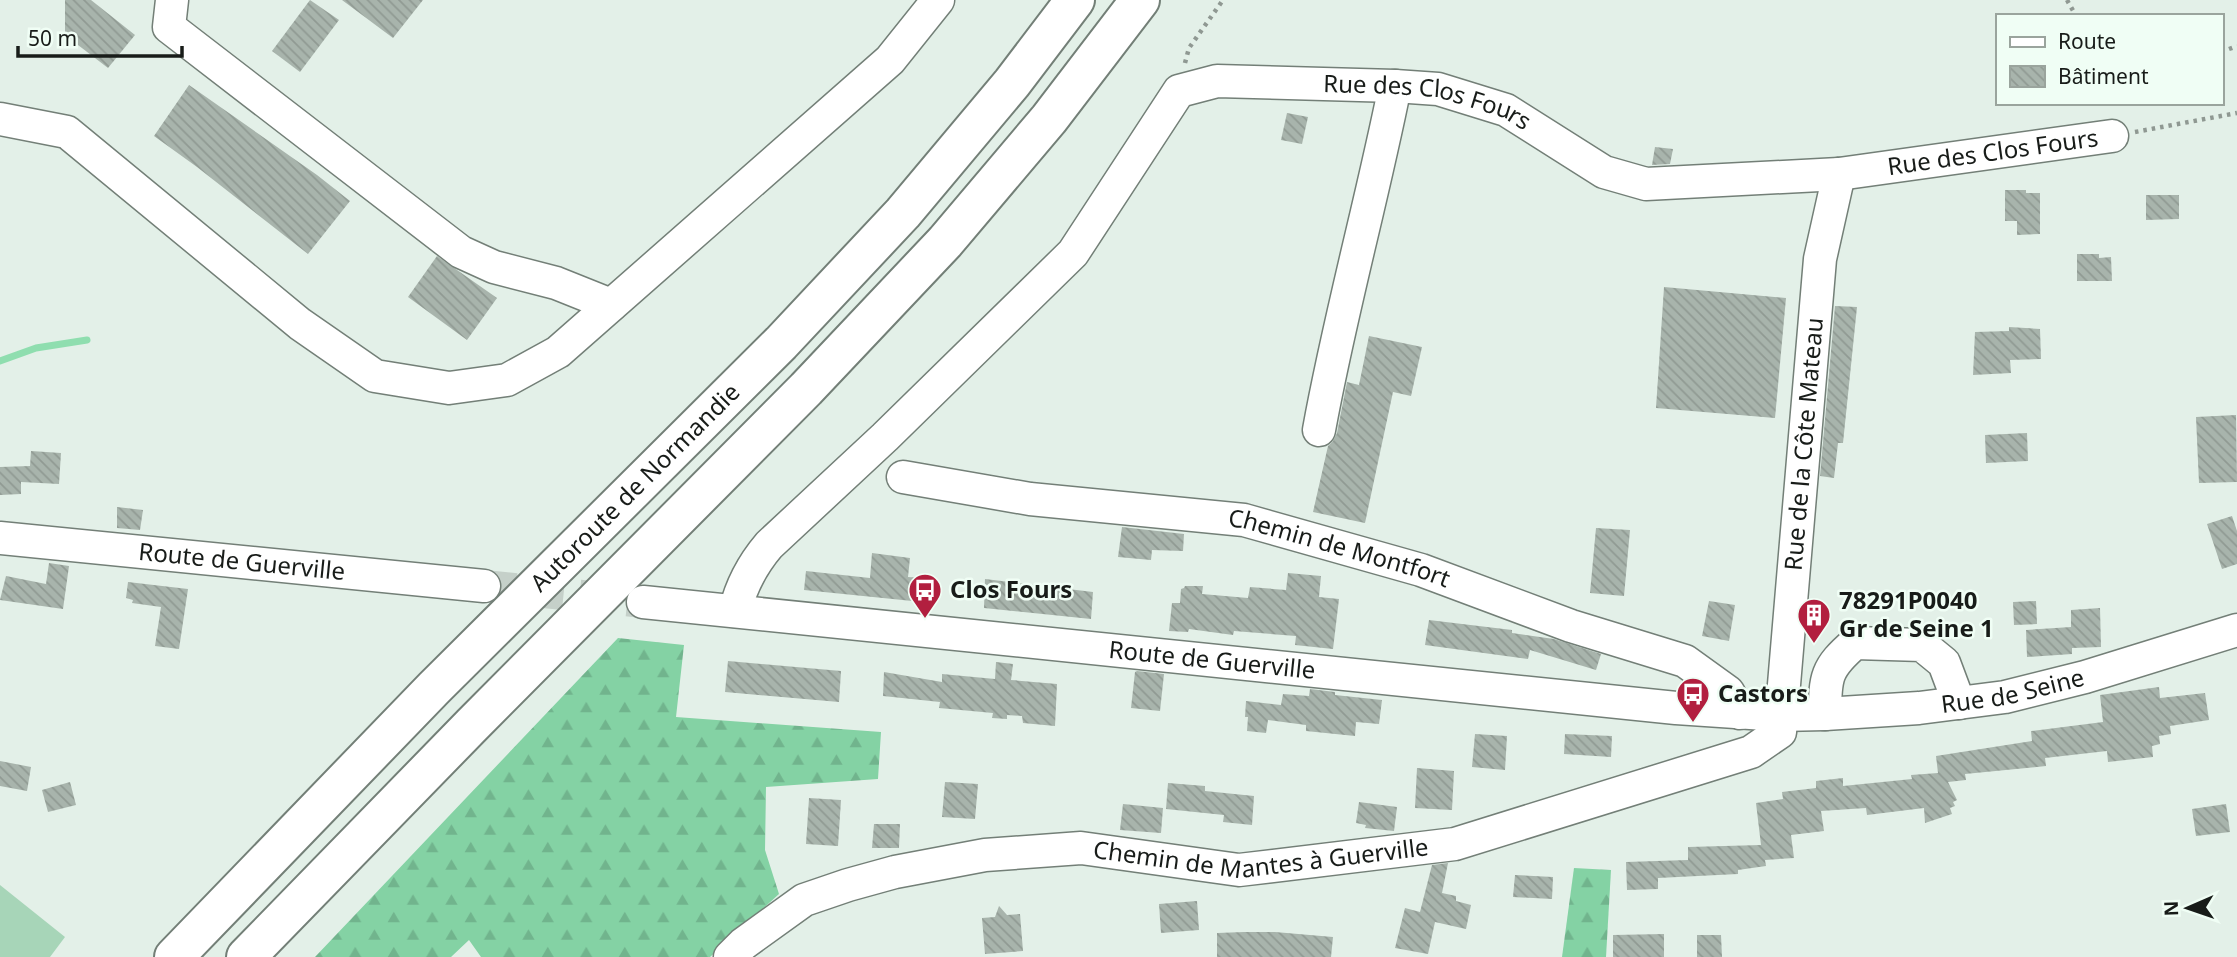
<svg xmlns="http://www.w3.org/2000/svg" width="2237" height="957" font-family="'Noto Sans',sans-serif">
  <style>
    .green { fill: #a7d5b8 }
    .forest { fill: url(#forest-firs) }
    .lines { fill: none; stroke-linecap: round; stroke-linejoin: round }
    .stream { stroke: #8fdeaf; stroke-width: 7 }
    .building { fill: url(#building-back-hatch) }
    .minor-tunnel { stroke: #c5d0c9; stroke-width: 32; stroke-dasharray: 32 16; stroke-linecap: butt }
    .minor-casing { stroke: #737f77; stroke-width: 35 }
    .highway-casing { stroke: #737f77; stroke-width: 42 }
    .path { stroke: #8f9892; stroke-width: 4.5; stroke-dasharray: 3.5 5; stroke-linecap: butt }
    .minor { stroke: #fff; stroke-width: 32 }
    .highway { stroke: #fff; stroke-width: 38 }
    .labels { text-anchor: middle; stroke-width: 5; stroke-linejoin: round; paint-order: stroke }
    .street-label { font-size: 24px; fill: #181c19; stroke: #f0fef5 }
    .poi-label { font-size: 24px; font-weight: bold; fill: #181c19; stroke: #f0fef5; text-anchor: start }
  </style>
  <defs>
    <pattern id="forest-firs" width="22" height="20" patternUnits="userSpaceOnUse" patternTransform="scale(1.75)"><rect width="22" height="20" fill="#84d2a4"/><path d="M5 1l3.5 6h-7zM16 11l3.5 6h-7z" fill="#71b48d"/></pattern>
    <pattern id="building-back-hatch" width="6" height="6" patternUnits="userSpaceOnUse" patternTransform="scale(1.75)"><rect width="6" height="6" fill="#a8b4ac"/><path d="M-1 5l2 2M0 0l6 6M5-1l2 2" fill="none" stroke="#909a93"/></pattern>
  </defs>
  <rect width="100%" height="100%" fill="#e3f0e8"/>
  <polygon class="green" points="0,885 65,937 50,957 0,957"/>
  <g class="forest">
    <polygon points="618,638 684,645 676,717 881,732 878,779 766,787 765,850 779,894 710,957 481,957 469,940 451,957 315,957"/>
    <polygon points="1574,868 1611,870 1606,957 1562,957"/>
  </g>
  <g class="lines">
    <polyline class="stream" points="0,361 36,348 87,340"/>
  </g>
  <g class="building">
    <polygon points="65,0 91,0 135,35 108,68 65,35"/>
    <polygon points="310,0 339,20 300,72 272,51"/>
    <polygon points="342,0 423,0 393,38"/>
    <polygon points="189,85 317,175 350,201 308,254 197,167 154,136"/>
    <polygon points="1287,113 1308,117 1302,144 1281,140"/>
    <polygon points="1655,147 1673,149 1670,164 1652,165"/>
    <polygon points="2005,190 2026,190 2026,193 2040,193 2040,234 2017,235 2017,221 2005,221"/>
    <polygon points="2146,195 2179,195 2179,219 2146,220"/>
    <polygon points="2077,254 2099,254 2099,258 2111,257 2112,281 2077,281"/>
    <polygon points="437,256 497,298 467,340 408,297"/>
    <polygon points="1664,287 1786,298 1775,418 1656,408"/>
    <polygon points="1835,306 1857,307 1843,443 1838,443 1834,478 1820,476"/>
    <polygon points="2009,327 2040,329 2041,359 2010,360 2011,373 1973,375 1975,332 2009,331"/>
    <polygon points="1369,336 1422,347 1411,396 1393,392 1365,523 1313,512 1328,446 1333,441 1337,433 1347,382 1359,385"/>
    <polygon points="2236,415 2237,482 2199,483 2196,417"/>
    <polygon points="2027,433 2028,461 1986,463 1985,435"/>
    <polygon points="31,451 61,453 59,484 21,482 21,494 0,495 0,467 30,466"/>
    <polygon points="117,507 143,510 140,530 117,528"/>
    <polygon points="2232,516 2237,531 2237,564 2222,569 2207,524"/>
    <polygon points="1122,527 1184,534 1183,551 1152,550 1151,560 1118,557"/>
    <polygon points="1596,528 1630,530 1624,596 1590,593"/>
    <polygon points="872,553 910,558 908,577 934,579 932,603 804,590 806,571 870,578"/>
    <polygon points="49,563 69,566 63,609 0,600 6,576 46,584"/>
    <polygon points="1288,573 1321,576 1319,597 1339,599 1333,649 1295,645 1296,636 1234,631 1233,635 1189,629 1188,632 1169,631 1172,603 1180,603 1181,589 1184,588 1185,586 1203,586 1202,594 1248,598 1250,587 1286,590"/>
    <polygon points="985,579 1093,592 1091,619 984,608"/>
    <polygon points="128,582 188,589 179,649 155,646 161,607 132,603 133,600 126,598"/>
    <polygon points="1709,601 1735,605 1729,641 1702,636"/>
    <polygon points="2036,601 2037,624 2014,625 2013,602"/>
    <polygon points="2100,608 2101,647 2072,648 2072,654 2027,657 2026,630 2071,627 2071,610"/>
    <polygon points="1429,620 1512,630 1512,633 1554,639 1601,654 1596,670 1530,650 1528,659 1425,645"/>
    <polygon points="728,661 841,671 839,702 725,692"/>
    <polygon points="996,662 1013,664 1011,680 1057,684 1055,726 1023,723 1022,716 1007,715 1007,719 992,718 993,713 939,708 940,702 883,696 884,672 942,682 942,674 995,679"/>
    <polygon points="1137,671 1164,674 1160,711 1131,708 1135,672"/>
    <polygon points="2159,687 2160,698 2205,693 2209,720 2170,726 2171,734 2159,736 2160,744 2152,746 2153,757 2108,762 2107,751 2045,758 2046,766 1965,774 1966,780 1948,782 1957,800 1953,802 1955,806 1950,808 1952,814 1925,823 1924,808 1867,815 1866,808 1821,811 1824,831 1791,835 1794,858 1765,860 1766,866 1738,870 1738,874 1658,878 1658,889 1627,890 1626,862 1688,860 1688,847 1761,845 1756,803 1783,799 1782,792 1816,788 1816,781 1843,778 1843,786 1912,779 1911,775 1938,773 1936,756 2032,741 2031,731 2103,722 2100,695"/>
    <polygon points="1310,689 1335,692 1335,695 1382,700 1379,724 1356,722 1355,736 1306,731 1306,725 1268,720 1266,733 1247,731 1248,717 1245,717 1246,701 1281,705 1283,694 1309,696"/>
    <polygon points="1475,734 1507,736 1505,770 1472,767"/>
    <polygon points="1565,734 1612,736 1611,757 1564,754"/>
    <polygon points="0,761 31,767 27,791 0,786"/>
    <polygon points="1417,768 1454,771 1452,810 1415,808"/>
    <polygon points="70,782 76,805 48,812 42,790"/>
    <polygon points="945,782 978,784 975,819 942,817"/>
    <polygon points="1168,783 1205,786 1205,791 1254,796 1252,825 1223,822 1224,815 1166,809"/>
    <polygon points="809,798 841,800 838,846 806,844"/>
    <polygon points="1359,802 1397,807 1394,831 1365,828 1366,825 1356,823"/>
    <polygon points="1123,804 1163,808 1161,833 1120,830"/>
    <polygon points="2226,804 2230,832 2196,836 2192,809"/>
    <polygon points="874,824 900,824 899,848 872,848"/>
    <polygon points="1448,863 1442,893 1456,896 1456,901 1471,905 1466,929 1435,922 1428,954 1395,948 1405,908 1420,912 1432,865"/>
    <polygon points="1515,875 1553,877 1552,899 1513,897"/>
    <polygon points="1197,901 1199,930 1161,933 1159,904"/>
    <polygon points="999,906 1007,915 1020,914 1023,951 985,954 982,918 995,917"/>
    <polygon points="1244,932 1275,932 1333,937 1331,957 1217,957 1217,933"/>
    <polygon points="1664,934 1664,957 1613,957 1613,935"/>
    <polygon points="1697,935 1721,935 1722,957 1697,957"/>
  </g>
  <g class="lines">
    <polyline class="minor-tunnel" points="484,586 643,602"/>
    <defs>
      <g id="minor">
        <polyline points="172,0 169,27 461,252 494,267 556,283 611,305"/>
        <polyline points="0,119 67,132 300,324 375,376 449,388 507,380 558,352 890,60 938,0"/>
        <path d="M1319,430C1340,314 1372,201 1395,86"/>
        <path id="s1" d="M903,477L1030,499L1244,520L1421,570L1571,626L1685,661L1728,692L1740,713"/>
        <path id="s2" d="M0,538L484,586"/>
        <path id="s3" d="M643,602L1676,708L1780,715L1825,714L1919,708L2005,697L2085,677L2237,630"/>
        <path id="s4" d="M735,611C741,586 752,565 769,545L885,437L1073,253L1179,91L1217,81L1395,86L1438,89L1506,110L1604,172L1646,184L1839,174L2112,136"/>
        <path d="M1825,714C1825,677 1826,668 1855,643L1922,645L1944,663L1959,703"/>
        <path id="s5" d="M730,957L743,944L804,900L848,885L895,872L985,855L1081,848L1239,870L1455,844L1751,752L1780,732L1820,259L1839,174"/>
      </g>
      <g id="highway">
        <path id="s6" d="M174,957L434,688L781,343L903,213L1012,83L1075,0"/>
        <polyline points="246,957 472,725 806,389 945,242 1049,119 1140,0"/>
      </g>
    </defs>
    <use href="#minor" class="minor-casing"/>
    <use href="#highway" class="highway-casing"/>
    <g class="path">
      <polyline points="2067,0 2076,16"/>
      <polyline points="2221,52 2237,46"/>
      <polyline points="1185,63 1189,48 1223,0"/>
      <polyline points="2135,132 2237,113"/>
    </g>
    <use href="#minor" class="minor"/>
    <use href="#highway" class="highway"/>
  </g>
  <defs>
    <symbol id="bus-pin" viewBox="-11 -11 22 30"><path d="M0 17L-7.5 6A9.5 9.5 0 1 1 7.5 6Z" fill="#b21f3f" stroke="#f0fef5"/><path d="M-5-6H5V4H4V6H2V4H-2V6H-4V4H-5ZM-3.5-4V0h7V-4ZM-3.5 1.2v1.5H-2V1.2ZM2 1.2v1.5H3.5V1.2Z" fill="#fff"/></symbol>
    <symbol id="building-pin" viewBox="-11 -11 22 30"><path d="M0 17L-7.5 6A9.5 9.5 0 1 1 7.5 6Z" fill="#b21f3f" stroke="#f0fef5"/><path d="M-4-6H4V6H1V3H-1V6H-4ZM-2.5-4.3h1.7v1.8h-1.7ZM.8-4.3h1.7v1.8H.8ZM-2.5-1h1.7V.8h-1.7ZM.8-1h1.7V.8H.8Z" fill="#fff"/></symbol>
  </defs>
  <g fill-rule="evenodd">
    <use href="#bus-pin" x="906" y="571" width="38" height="52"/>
    <use href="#building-pin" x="1795" y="596" width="38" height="52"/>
    <use href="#bus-pin" x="1674" y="675" width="38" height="52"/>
  </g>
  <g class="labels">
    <g class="street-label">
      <text dy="8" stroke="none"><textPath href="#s4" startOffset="942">Rue des Clos Fours</textPath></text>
      <text dy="8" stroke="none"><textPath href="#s4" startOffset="1530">Rue des Clos Fours</textPath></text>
      <text dy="8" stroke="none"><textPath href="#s5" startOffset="1388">Rue de la Côte Mateau</textPath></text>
      <text dy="8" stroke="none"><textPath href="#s6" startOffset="658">Autoroute de Normandie</textPath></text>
      <text dy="8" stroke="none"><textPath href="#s1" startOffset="443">Chemin de Montfort</textPath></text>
      <text dy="8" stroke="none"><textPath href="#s2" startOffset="243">Route de Guerville</textPath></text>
      <text dy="8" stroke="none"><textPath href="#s3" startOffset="572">Route de Guerville</textPath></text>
      <text dy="8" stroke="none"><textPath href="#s3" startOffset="1377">Rue de Seine</textPath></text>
      <text dy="8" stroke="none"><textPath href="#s5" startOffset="558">Chemin de Mantes à Guerville</textPath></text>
    </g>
    <g class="poi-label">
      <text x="950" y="598">Clos Fours</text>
      <text x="1839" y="609">78291P0040<tspan x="1839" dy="28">Gr de Seine 1</tspan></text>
      <text x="1718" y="702">Castors</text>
    </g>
  </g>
  <rect x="1996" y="14" width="228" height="91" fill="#f0fef5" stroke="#9aa49d" stroke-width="2"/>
  <rect x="2010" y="37" width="35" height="10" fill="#ffffff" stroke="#9aa49d" stroke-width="2"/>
  <text x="2058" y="49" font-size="21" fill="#181c19">Route</text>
  <rect x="2010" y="66" width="35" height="21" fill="url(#building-back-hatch)" stroke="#9aa49d" stroke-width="2"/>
  <text x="2058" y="84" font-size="21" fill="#181c19">Bâtiment</text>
  <g transform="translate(2188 908) rotate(268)" stroke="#f0fef5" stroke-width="5" paint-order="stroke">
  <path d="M0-5L12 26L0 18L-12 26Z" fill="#181c19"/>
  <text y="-10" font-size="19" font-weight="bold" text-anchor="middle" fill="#181c19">N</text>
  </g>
  <path d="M18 46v10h164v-10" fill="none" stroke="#181c19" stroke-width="3.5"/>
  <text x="28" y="46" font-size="21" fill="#181c19" stroke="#f0fef5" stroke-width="5" paint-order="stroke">50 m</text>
</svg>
